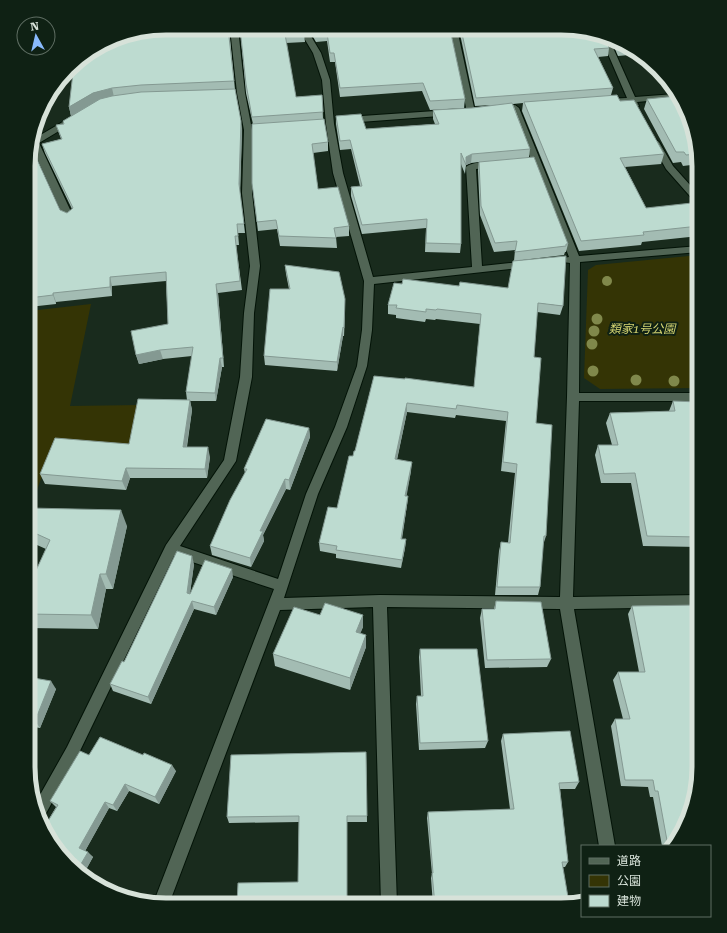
<svg xmlns="http://www.w3.org/2000/svg" width="727" height="933" font-family="'Roboto Serif','Noto Sans JP',serif">
  <style>
    .green { fill: #343405 }
    .lines { fill: none; stroke-linecap: round; stroke-linejoin: round }
    .street-casing { stroke: #031307; stroke-width: 2 }
    .street { fill: #516555; fill-rule: evenodd }
    .tree { fill: #80884b }
    .wall { fill: #a3bcb3 }
    .shaded-wall { fill: #849992 }
    .building { fill: #bddbd0; stroke: #849992 }
    .labels { text-anchor: middle; stroke-width: 4; stroke-linejoin: round; paint-order: stroke }
    .park-label { font-size: 12px; font-style: italic; fill: #d4d471; stroke: #0f2114 }
    .rim { fill: none; stroke: #d7e2d9; stroke-width: 5 }
  </style>
  <rect width="100%" height="100%" fill="#192b1d"/>
  <g class="green">
    <polygon points="699,255 699,388 600,389 584,378 588,270 596,265"/>
    <polygon points="91,304 70,406 141,405 129,451 54,443 29,512 29,311"/>
  </g>
  <g class="lines">
    <defs>
      <g id="street">
        <path d="M230,28H238L245,93L252,130V193L260,266L254,313L252,377L236,461L180,546L278,579L306,494L335,427L357,366L362,330L364,281L333,173L326,124L322,80L313,53L298,28H306L321,53L330,80L334,124L343,173L373,277L472,267L466,167C472,162 494,160 499,165L498,167L476,169L482,266L528,261L533,264L528,267L374,284L372,330L367,366L347,427L318,494L284,598L380,595L560,597L567,397L570,263L563,262L562,260L563,258L569,257L511,108L512,106L515,105L519,108L579,256L699,246V252L580,262L579,393H699V401H579L573,597L699,595V607L574,609L615,846H599L560,609L387,607L397,905L381,904L373,607L280,610L169,904H153L274,589L174,556L77,757L44,817L40,819L36,802L67,747L166,545L224,460L240,377L244,313L250,266L242,193L244,130L237,93Z"/>
        <polygon points="449,29 457,29 475,112 474,114 471,115 467,112"/>
        <polygon points="603,38 610,41 635,97 675,94 679,98 637,102 639,106 635,109 632,108 629,102 601,104 600,102 604,99 627,98 602,40"/>
        <polygon points="450,110 454,113 453,115 347,123 343,120 347,117"/>
        <polygon points="71,117 75,120 74,122 39,143 74,218 69,221 64,218 32,147 29,147 32,140"/>
        <polygon points="655,139 659,142 673,166 699,195 699,204 696,203 666,169 651,142"/>
      </g>
    </defs>
    <use href="#street" class="street-casing"/>
    <use href="#street" class="street"/>
  </g>
  <g class="tree">
    <circle cx="607" cy="281" r="5"/>
    <circle cx="597" cy="319" r="5.5"/>
    <circle cx="594" cy="331" r="5.5"/>
    <circle cx="592" cy="344" r="5.5"/>
    <circle cx="593" cy="371" r="5.5"/>
    <circle cx="636" cy="380" r="5.5"/>
    <circle cx="674" cy="381" r="5.5"/>
  </g>
  <g class="wall">
    <polygon points="229,28 235,90 242,130 240,193 245,233 238,233 239,245 236,245 242,290 218,293 224,367 222,367 216,401 190,401 192,410 187,447 210,457 207,478 130,478 126,490 45,484 40,474 129,444 187,400 186,392 192,356 163,359 139,364 136,355 168,324 166,281 112,286 112,296 56,302 56,304 29,307 29,148 60,210 67,213 72,209 45,153 42,144 61,139 56,125 63,124 63,121 97,101 95,102 71,116 69,107"/>
    <polygon points="240,28 304,34 305,42 286,43 296,97 322,95 323,119 328,142 328,151 313,153 318,189 349,226 349,236 336,237 337,248 280,246 277,229 258,231 252,183 253,124 246,93"/>
    <polygon points="308,28 450,29 465,99 464,108 430,110 422,91 340,97 335,62 330,62 327,41 316,42"/>
    <polygon points="459,29 579,29 609,48 608,56 598,57 613,88 611,95 620,101 664,154 661,164 625,167 646,208 699,214 699,236 642,242 641,245 579,251 522,111 523,103 513,104 530,149 529,157 568,244 566,252 565,252 564,255 514,261 515,250 494,252 480,215 478,170 479,162 471,163 466,165 465,174 461,164 461,244 460,253 425,252 426,228 362,234 351,196 351,187 360,186 351,149 340,150 336,124 336,116 366,129 394,127 435,124 433,119 433,110 472,108 492,105 475,106"/>
    <polygon points="612,42 638,51 640,54 618,56"/>
    <polygon points="647,99 685,105 699,164 683,166 681,162 673,163 644,109"/>
    <polygon points="285,265 345,299 344,336 343,336 337,371 265,365 264,356 289,289 286,274"/>
    <polygon points="394,283 563,306 560,315 537,312 534,357 536,423 546,536 543,545 540,587 538,595 495,595 499,551 501,542 508,543 515,473 501,471 506,421 456,415 455,418 407,412 397,460 411,471 406,496 408,496 407,505 402,539 406,539 405,548 401,568 336,558 336,554 320,551 319,543 337,508 353,456 355,451 374,376 474,387 480,324 436,319 435,320 426,319 425,322 396,318 396,315 388,314 388,305"/>
    <polygon points="673,401 699,402 699,547 643,546 631,483 601,483 595,455 598,445 612,445 606,423 610,413 669,411"/>
    <polygon points="309,428 310,437 290,490 286,489 263,535 264,541 251,567 212,555 210,546 245,473 244,469"/>
    <polygon points="29,508 127,526 113,589 106,589 98,629 28,628 28,588 46,549 28,541"/>
    <polygon points="194,564 190,593 233,577 216,615 194,609 151,704 113,691 110,684 124,662"/>
    <polygon points="496,601 551,659 547,667 485,668 480,618 482,609 494,609"/>
    <polygon points="699,605 699,674 696,674 673,846 662,846 653,797 650,797 648,787 621,786 611,726 615,719 623,719 613,680 618,672 639,672 628,614 632,606"/>
    <polygon points="320,615 363,627 360,633 366,647 350,690 275,666 273,654"/>
    <polygon points="420,649 488,741 485,748 419,750 416,704 417,696 421,696 419,657"/>
    <polygon points="28,677 56,689 40,728 28,726"/>
    <polygon points="503,734 579,782 575,789 560,789 568,862 565,867 563,867 561,905 433,905 431,878 432,874 427,818 428,812 510,809 501,741"/>
    <polygon points="366,752 367,822 347,822 298,882 299,822 229,823 227,817"/>
    <polygon points="89,755 176,771 159,804 129,791 117,811 109,808 85,851 93,857 83,875 43,829 56,807 50,801"/>
  </g>
  <g class="shaded-wall">
    <polygon points="112,88 114,97 95,102 71,116 69,107 93,93"/>
    <polygon points="241,121 242,130 240,193 245,233 239,184"/>
    <polygon points="472,154 471,163 466,165 466,157"/>
    <polygon points="110,277 112,286 112,296 110,287"/>
    <polygon points="216,284 218,293 224,367 223,358"/>
    <polygon points="53,293 56,302 56,304 53,295"/>
    <polygon points="345,299 345,308 344,336 344,328"/>
    <polygon points="343,327 343,336 337,371 337,362"/>
    <polygon points="160,350 163,359 139,364 136,355"/>
    <polygon points="220,358 222,367 216,401 215,393"/>
    <polygon points="190,400 192,410 185,457 183,447"/>
    <polygon points="407,403 407,412 395,468 395,459"/>
    <polygon points="309,428 310,437 290,490 289,480"/>
    <polygon points="208,447 210,457 207,478 205,469"/>
    <polygon points="412,462 411,471 405,505 405,496"/>
    <polygon points="126,468 130,478 126,490 122,481"/>
    <polygon points="285,479 286,489 263,535 264,541 251,567 250,558 260,531"/>
    <polygon points="408,496 407,505 400,547 401,539"/>
    <polygon points="121,510 127,526 113,589 106,574"/>
    <polygon points="406,539 405,548 401,568 402,560"/>
    <polygon points="192,556 194,564 189,601 187,593"/>
    <polygon points="232,569 233,577 216,615 214,607"/>
    <polygon points="100,574 106,589 98,629 91,615"/>
    <polygon points="192,601 194,609 151,704 148,697"/>
    <polygon points="363,615 363,627 356,644 356,632"/>
    <polygon points="366,635 366,647 350,690 350,678"/>
    <polygon points="51,681 56,689 40,728 35,721"/>
    <polygon points="172,765 176,771 159,804 155,797"/>
    <polygon points="125,784 129,791 117,811 113,805"/>
    <polygon points="105,802 109,808 84,853 79,848"/>
    <polygon points="88,852 93,857 83,875 78,869"/>
  </g>
  <g class="building">
    <polygon points="166,28 228,28 234,81 141,85 112,88 93,93 69,107 74,64 75,62 122,35"/>
    <polygon points="240,28 301,28 304,34 285,34 296,97 322,95 323,112 252,117 246,84"/>
    <polygon points="313,28 450,29 465,99 430,101 423,83 340,88 334,53 330,53 327,33 316,33"/>
    <polygon points="461,29 579,29 606,39 609,48 594,49 613,88 476,98"/>
    <polygon points="619,44 625,47 620,47"/>
    <polygon points="235,89 241,121 239,184 244,224 237,224 238,236 235,236 240,281 216,284 223,358 220,358 215,393 186,392 193,347 160,350 136,355 131,331 168,324 166,272 110,277 110,287 53,293 53,295 29,298 29,148 31,146 60,210 67,213 73,208 42,144 62,139 56,125 64,124 63,121 100,99 112,96 141,92"/>
    <polygon points="617,95 620,101 634,100 664,154 620,158 646,208 692,203 699,214 699,226 643,232 644,235 581,241 524,102"/>
    <polygon points="677,96 685,105 696,154 686,155 684,152 676,152 647,99"/>
    <polygon points="512,103 530,149 472,154 466,157 466,165 461,153 461,244 426,243 427,219 362,225 351,187 362,186 350,140 340,141 336,116 361,114 366,129 394,127 439,124 433,110 472,108"/>
    <polygon points="324,119 328,142 312,144 318,189 338,187 349,226 334,228 336,238 279,236 276,220 257,222 252,183 252,124"/>
    <polygon points="534,157 568,244 566,244 566,246 515,252 517,241 495,243 481,206 479,162"/>
    <polygon points="566,256 563,306 538,303 534,357 541,358 536,423 552,425 546,536 544,536 540,587 497,587 501,542 510,543 517,464 503,462 508,412 457,405 456,409 407,403 395,459 412,462 405,496 408,496 401,539 406,539 402,560 336,550 337,546 319,543 328,507 337,508 349,456 353,456 354,451 355,451 374,376 405,379 405,378 474,387 481,314 437,309 436,310 426,309 426,312 396,308 397,305 388,305 394,283 402,284 403,279 459,286 460,282 508,288 513,261"/>
    <polygon points="285,265 339,272 345,299 344,328 343,327 337,362 264,356 270,289 290,289"/>
    <polygon points="138,399 190,400 183,447 208,447 205,469 126,468 122,481 40,474 55,438 129,444"/>
    <polygon points="673,401 699,402 699,537 647,536 635,473 604,474 598,445 618,445 610,413 675,411"/>
    <polygon points="266,419 309,428 289,480 285,479 260,531 263,531 250,558 210,546 230,500 247,469 244,469"/>
    <polygon points="29,508 121,510 106,574 100,574 91,615 28,614 28,588 50,540 28,530"/>
    <polygon points="177,551 192,556 187,593 190,594 205,560 232,569 214,607 192,601 148,697 110,684 122,661 124,662"/>
    <polygon points="496,601 541,602 551,659 487,660 482,609 495,609"/>
    <polygon points="325,603 363,615 356,632 366,635 350,678 273,654 294,607 320,615"/>
    <polygon points="699,605 699,666 694,666 699,683 699,776 676,844 673,846 668,846 658,791 655,791 653,780 625,780 615,719 630,719 618,672 645,672 632,606"/>
    <polygon points="420,649 477,649 488,741 420,743 417,696 423,696"/>
    <polygon points="28,677 51,681 35,721 28,720"/>
    <polygon points="570,731 579,782 559,783 568,862 562,862 569,903 561,905 435,905 432,873 433,873 428,812 514,809 503,734"/>
    <polygon points="100,737 143,755 144,753 172,765 155,797 125,784 113,805 105,802 79,848 88,852 78,869 43,829 58,805 50,801 80,751 89,755"/>
    <polygon points="366,752 367,816 347,816 347,904 237,904 238,883 298,882 299,816 227,817 231,755"/>
  </g>
  <g class="labels">
    <g class="park-label">
      <text x="642" y="333">類家1号公園</text>
    </g>
  </g>
  <path d="M0 0H727V933H0ZM166 35H561A131 131 0 0 1 692 166V767A131 131 0 0 1 561 898H166A131 131 0 0 1 35 767V166A131 131 0 0 1 166 35Z" fill="#0f2114" fill-rule="evenodd"/>
  <path class="rim" d="M166 35H561A131 131 0 0 1 692 166V767A131 131 0 0 1 561 898H166A131 131 0 0 1 35 767V166A131 131 0 0 1 166 35Z"/>
  <rect x="581" y="845" width="130" height="72" fill="#0f2114" stroke="#5f6e63"/>
  <rect x="589" y="858" width="20" height="6" fill="#516555" stroke="#5f6e63"/>
  <text x="617" y="865" font-size="12" fill="#d7e2d9">道路</text>
  <rect x="589" y="875" width="20" height="12" fill="#343405" stroke="#5f6e63"/>
  <text x="617" y="885" font-size="12" fill="#d7e2d9">公園</text>
  <rect x="589" y="895" width="20" height="12" fill="#bddbd0" stroke="#5f6e63"/>
  <text x="617" y="905" font-size="12" fill="#d7e2d9">建物</text>
  <g transform="translate(36 36) rotate(352)"><circle r="19" fill="#0f2114" stroke="#5f6e63"/>
  <path d="M0-3L7 15L0 10L-7 15Z" fill="#89bafc"/>
  <text y="-6" font-size="11" font-weight="bold" text-anchor="middle" fill="#d7e2d9">N</text>
  </g>
</svg>
